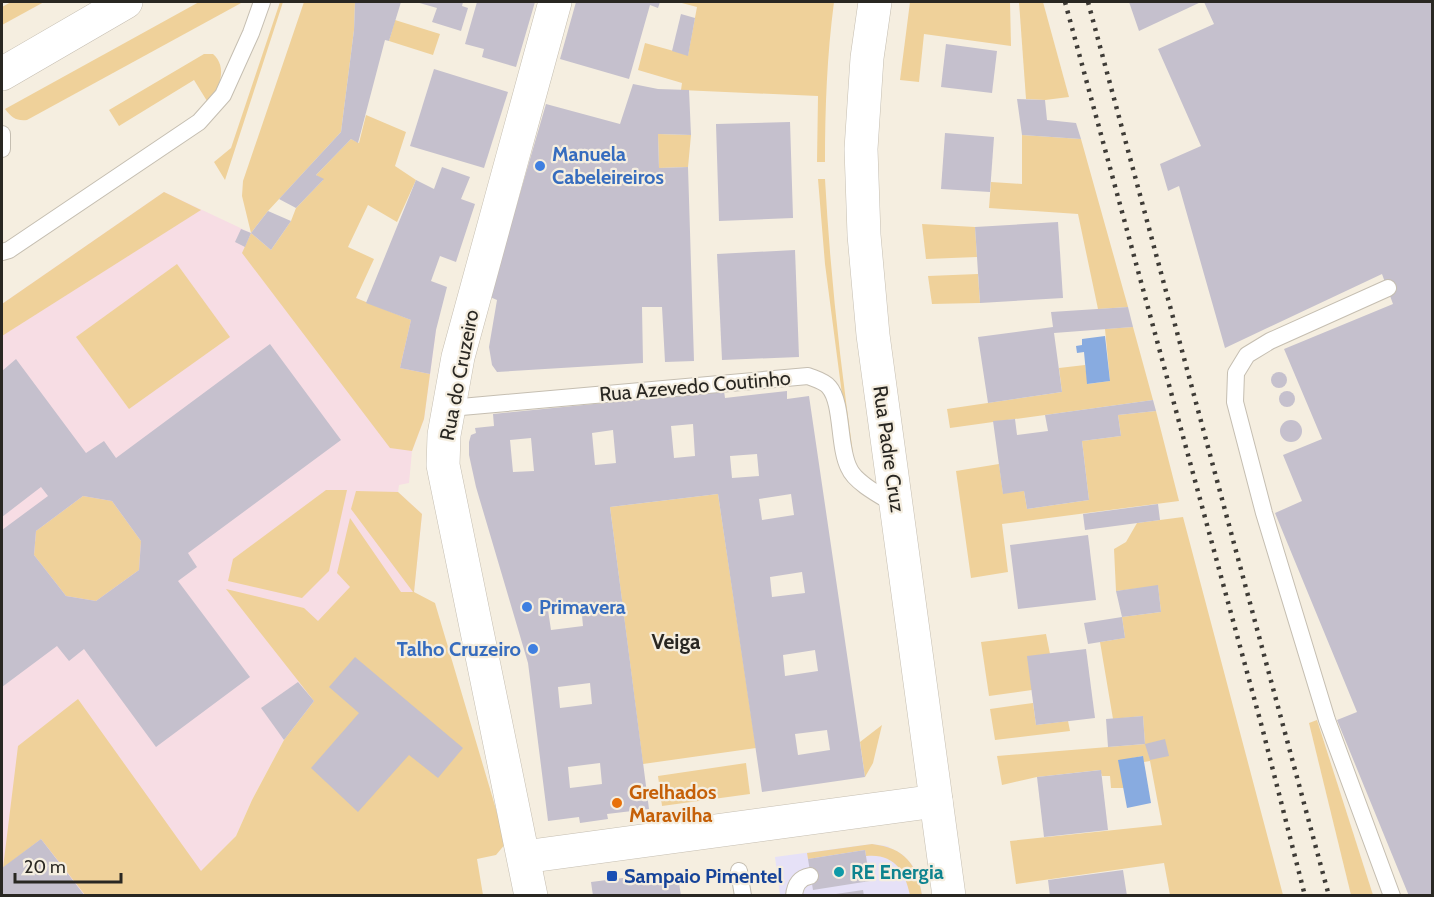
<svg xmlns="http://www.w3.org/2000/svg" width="1434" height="897" font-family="Cabin,sans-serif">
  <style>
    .commercial { fill: #e6e1f7 }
    .education { fill: #f7dde4 }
    .green { fill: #efd19a }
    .water { fill: #88abe0 }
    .building { fill: #c5c0cd; fill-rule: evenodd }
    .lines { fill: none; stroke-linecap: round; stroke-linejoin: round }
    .service-casing { stroke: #c5beb1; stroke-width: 18 }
    .minor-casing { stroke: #c5beb1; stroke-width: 34 }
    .tertiary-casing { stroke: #c5beb1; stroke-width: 34 }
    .service { stroke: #fff; stroke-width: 16 }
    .minor { stroke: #fff; stroke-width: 33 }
    .tertiary { stroke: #fff; stroke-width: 33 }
    .rail { stroke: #3e3b36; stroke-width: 4.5; stroke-dasharray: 3 6; stroke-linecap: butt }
    .shop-dot { fill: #3f7fe0; stroke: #f5eee0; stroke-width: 2 }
    .food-dot { fill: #e8710a; stroke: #f5eee0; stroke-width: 2 }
    .culture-dot { fill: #0f9aa8; stroke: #f5eee0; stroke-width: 2 }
    .transit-dot { fill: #1a4fb4; stroke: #f5eee0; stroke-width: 2 }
    .labels { text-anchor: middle; stroke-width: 4.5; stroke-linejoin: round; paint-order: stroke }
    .shop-label { font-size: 20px; font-weight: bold; fill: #366cbe; stroke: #f5eee0; text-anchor: start }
    .street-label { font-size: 20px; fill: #292722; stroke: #f5eee0 }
    .food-label { font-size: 20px; font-weight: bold; fill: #c56008; stroke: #f5eee0; text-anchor: start }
    .culture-label { font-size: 20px; font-weight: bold; fill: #0d838f; stroke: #f5eee0; text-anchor: start }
    .transit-label { font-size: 20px; font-weight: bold; fill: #164399; stroke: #f5eee0; text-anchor: start }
    .neighbourhood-label { font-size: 21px; font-weight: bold; fill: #292722; stroke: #f5eee0 }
  </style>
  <rect width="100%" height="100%" fill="#f5eee0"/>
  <polygon class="commercial" points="872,844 887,846 903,855 914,867 919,877 922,895 780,895 775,857"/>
  <polygon class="education" points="164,192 251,233 271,250 366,303 436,330 424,419 412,451 409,483 399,485 398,492 422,514 414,592 370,592 299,682 314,701 284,740 252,800 236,836 179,895 2,895 2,304"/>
  <g class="green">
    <polygon points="11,2 44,2 2,25 2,7"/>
    <path d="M199,2H243L27,120C16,121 12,118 5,109Z"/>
    <polygon points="280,2 283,2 225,180 214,162 231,148"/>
    <polygon points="304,2 355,2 354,30 341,132 268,211 251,233 271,250 291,221 296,208 323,180 316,175 351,139 359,143 366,115 406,132 395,166 416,180 397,222 368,205 348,247 374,259 356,298 411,320 400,368 430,374 424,419 412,451 390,448 242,253 251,233 242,196 243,181"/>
    <path d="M678,2H834C827,55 825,108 825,162H817L818,96L681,90L682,83L638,70L645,43L688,55L697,7Z"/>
    <polygon points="910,2 1010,2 1011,46 924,34 919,82 900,80"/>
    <polygon points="1019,2 1043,2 1069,97 1045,100 1026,99"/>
    <polygon points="395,20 440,34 433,55 389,41"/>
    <path d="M204,54H213C228,67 220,90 207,101L194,80L119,126L109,110Z"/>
    <polygon points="658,134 691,135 688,167 659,168"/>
    <polygon points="1022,135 1081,139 1128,307 1098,309 1078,214 989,208 991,182 1022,184"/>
    <path d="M818,179H825C830,271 840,362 853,453L850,456L825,264Z"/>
    <polygon points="164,192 201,210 2,336 2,304"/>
    <polygon points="922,224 975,227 977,257 926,259"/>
    <polygon points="177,264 230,337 129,409 76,337"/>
    <polygon points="978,274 980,303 932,304 928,276"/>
    <polygon points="1133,327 1153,400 950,428 947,409 1062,392 1059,368 1085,365 1088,384 1110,381 1105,329"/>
    <polygon points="1156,411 1179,501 1002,524 1008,572 971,578 956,471 999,464 1003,493 1024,491 1027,509 1089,500 1082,441 1121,436 1118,415"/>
    <polygon points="326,490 347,490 329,571 302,598 228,581 233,559"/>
    <polygon points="356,491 398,492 422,514 414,592 435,603 506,843 496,855 477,859 483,895 85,895 41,839 3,868 18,746 78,699 201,871 236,836 252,800 284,740 314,701 226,589 304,608 318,621 350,587 337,573 350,518 401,592 413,592 351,509"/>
    <polygon points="718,494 756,748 643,764 610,507"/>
    <polygon points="83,496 112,501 141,541 139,570 96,601 66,596 34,555 36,531"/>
    <polygon points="1183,517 1283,895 1170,895 1164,863 1016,884 1010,841 1162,825 1150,761 1144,762 1142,756 1119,761 1124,788 1111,788 1110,776 1102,776 1100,770 1037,777 1002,785 997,756 1145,744 1143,716 1113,719 1100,642 1125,638 1122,617 1161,612 1158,586 1116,591 1114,549 1126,542 1137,523"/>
    <polygon points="1046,634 1050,654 1032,690 989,696 981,642"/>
    <polygon points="1033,703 1036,725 1068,721 1070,731 995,740 990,709"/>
    <polygon points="1317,720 1373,895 1351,895 1309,723"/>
    <polygon points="882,725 873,763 865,777 860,742"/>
    <polygon points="746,763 750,794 662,806 658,776"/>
    <path d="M872,844C905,848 917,864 922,895H910C905,871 894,853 866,856L865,850L808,859L807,853Z"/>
  </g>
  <g class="water">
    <polygon points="1105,336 1110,381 1087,384 1084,352 1077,353 1076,346 1082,345 1082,339"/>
    <polygon points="1143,756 1151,803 1127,808 1118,760"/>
  </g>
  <g class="building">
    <polygon points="355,2 401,2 389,41 385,40 358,143 351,139 316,175 324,179 296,208 279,199 341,132 354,30"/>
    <polygon points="416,2 463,2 462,6 468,8 461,31 432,22 437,8"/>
    <polygon points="477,2 535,2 516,67 482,57 484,49 465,44"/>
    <polygon points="576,2 660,2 658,8 650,5 629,79 560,59"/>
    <polygon points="1129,2 1201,2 1139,31"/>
    <polygon points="1204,2 1432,2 1432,896 1409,896 1337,720 1357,712 1275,513 1302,501 1283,455 1322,439 1284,349 1393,304 1382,274 1225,348 1179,186 1168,191 1160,164 1201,146 1158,49 1214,24"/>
    <polygon points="681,14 695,18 688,56 672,51"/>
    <polygon points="946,44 997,51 992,93 941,87"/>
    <polygon points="434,69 508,92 484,168 410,146"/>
    <polygon points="633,84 658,89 689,90 691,135 658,134 659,168 688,167 694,361 665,362 662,307 642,307 643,363 497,372 492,365 489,347 497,300 490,297 546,104 620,124"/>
    <polygon points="1017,99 1045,100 1047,120 1076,123 1081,139 1022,135"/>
    <polygon points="790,122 793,218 719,221 716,124"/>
    <polygon points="945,133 994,137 990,192 941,189"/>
    <polygon points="442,167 470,177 461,199 475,204 456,262 440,256 431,281 447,287 436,330 430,374 400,368 411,320 366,303 416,180 434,189"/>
    <polygon points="268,211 291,221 271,250 251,233"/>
    <polygon points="1058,222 1063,298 980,303 975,227"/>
    <polygon points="241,229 251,233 245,247 235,242"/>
    <polygon points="795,250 799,357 722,360 717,254"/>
    <polygon points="1128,307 1133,327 1054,333 1062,392 988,403 978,337 1053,327 1051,312"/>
    <path d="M270,344L341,440L188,553L197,567L178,581L250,677L156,747L84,649L69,661L57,646L2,687V530L48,496L41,487L2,517V371L16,359L86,453L104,441L116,458ZM83,496L112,501L141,541L139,570L96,601L66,596L34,555L36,531Z"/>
    <circle cx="1279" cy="380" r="8"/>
    <circle cx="1287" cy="399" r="8"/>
    <path d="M724,391L725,398L787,391V399L809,396L865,777L762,792L718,494L610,507L649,809L607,814L608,819L580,823L579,817L548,821L528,663L476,487L469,455V442L471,435L476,433L475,428L494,426L493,414ZM693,424L695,456L674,458L671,426ZM613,430L616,463L595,465L592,433ZM531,438L534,471L513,472L510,440ZM757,454L759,476L732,478L730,456ZM791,494L794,515L762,520L759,499ZM802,572L805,593L772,597L770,577ZM581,605L583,626L551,630L548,610ZM815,650L818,671L785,676L783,655ZM590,683L592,704L560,708L558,687ZM827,730L830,750L798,755L795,734ZM600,763L602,784L570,788L568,767Z"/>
    <polygon points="1153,400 1156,411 1118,415 1121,436 1082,441 1089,500 1027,509 1024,491 1003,494 993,421 1015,419 1017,435 1048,431 1045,415"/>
    <circle cx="1291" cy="431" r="11"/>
    <polygon points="1158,504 1160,520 1085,530 1083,514"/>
    <polygon points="1088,535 1096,600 1018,609 1010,545"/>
    <polygon points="1158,585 1161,612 1122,617 1125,638 1088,644 1084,623 1122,617 1116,591"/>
    <polygon points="1086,649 1095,718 1036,725 1027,656"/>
    <polygon points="355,657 463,748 438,778 409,755 358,812 311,768 359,713 329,687"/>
    <polygon points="298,682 314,701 284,740 261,708"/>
    <polygon points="1143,716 1145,744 1165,739 1169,756 1150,760 1145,744 1108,747 1106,719"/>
    <polygon points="1101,770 1108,830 1044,837 1037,777"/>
    <polygon points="41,839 85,896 2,896 2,868"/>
    <polygon points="865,850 870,881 813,890 808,859"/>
    <polygon points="1123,870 1127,896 1050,896 1048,880"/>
    <polygon points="670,872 671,877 678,876 681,896 593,896 591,882"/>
    <polygon points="863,890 864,896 837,896 836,894"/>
  </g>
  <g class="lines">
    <defs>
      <g id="service">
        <polyline points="2,134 2,149"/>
        <polyline points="2,252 9,250 199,122 223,95 251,33 262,2"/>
        <polyline points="1388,288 1270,341 1247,355 1236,373 1235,402 1264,513 1327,720 1392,896"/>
        <path d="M450,408L808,376C815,379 824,381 829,387C843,403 838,447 849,468C855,483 883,497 896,505"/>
        <polyline points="739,871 743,896"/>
        <path d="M794,896C795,885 799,878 810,876"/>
      </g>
      <g id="minor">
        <polyline points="524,857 936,801"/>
        <polyline points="531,896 443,465 444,435 458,357 555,2"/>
      </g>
      <g id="tertiary">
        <polyline points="875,2 867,58 861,149 864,235 873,335 949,896"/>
        <polyline points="2,74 126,2"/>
      </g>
    </defs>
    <use href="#service" class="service-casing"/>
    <use href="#minor" class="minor-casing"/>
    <use href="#tertiary" class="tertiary-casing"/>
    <use href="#service" class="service"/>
    <use href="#minor" class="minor"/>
    <use href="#tertiary" class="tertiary"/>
    <g class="rail">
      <polyline points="1065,2 1263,731 1305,896"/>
      <polyline points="1088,2 1329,896"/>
    </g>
  </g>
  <g class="shop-dot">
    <circle cx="540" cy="166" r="6"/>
    <circle cx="527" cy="607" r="6"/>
    <circle cx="533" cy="649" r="6"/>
  </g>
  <circle class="food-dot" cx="617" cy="803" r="6"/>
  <circle class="culture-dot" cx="839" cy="872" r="6"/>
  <rect class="transit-dot" x="606" y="870" width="12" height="12" rx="3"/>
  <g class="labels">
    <g class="shop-label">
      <text x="552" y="161">Manuela<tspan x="552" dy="23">Cabeleireiros</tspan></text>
      <text x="539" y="614">Primavera</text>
      <text x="521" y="656" text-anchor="end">Talho Cruzeiro</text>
    </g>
    <g class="street-label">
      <text transform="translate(459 375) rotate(-79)" y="7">Rua do Cruzeiro</text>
      <text transform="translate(695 386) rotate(-5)" y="7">Rua Azevedo Coutinho</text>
      <text transform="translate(889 449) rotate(82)" y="7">Rua Padre Cruz</text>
    </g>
    <g class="food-label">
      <text x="629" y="799">Grelhados<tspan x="629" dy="23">Maravilha</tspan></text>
    </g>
    <g class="culture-label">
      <text x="851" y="879">RE Energia</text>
    </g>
    <g class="transit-label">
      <text x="624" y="883">Sampaio Pimentel</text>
    </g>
    <g class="neighbourhood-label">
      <text x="676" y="649">Veiga</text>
    </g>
  </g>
  <rect width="1434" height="897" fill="none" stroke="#292722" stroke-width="6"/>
  <path d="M15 873v9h106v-9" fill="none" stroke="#292722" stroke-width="3"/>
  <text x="24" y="873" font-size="18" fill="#292722" stroke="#f5eee0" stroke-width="4.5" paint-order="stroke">20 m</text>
</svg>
